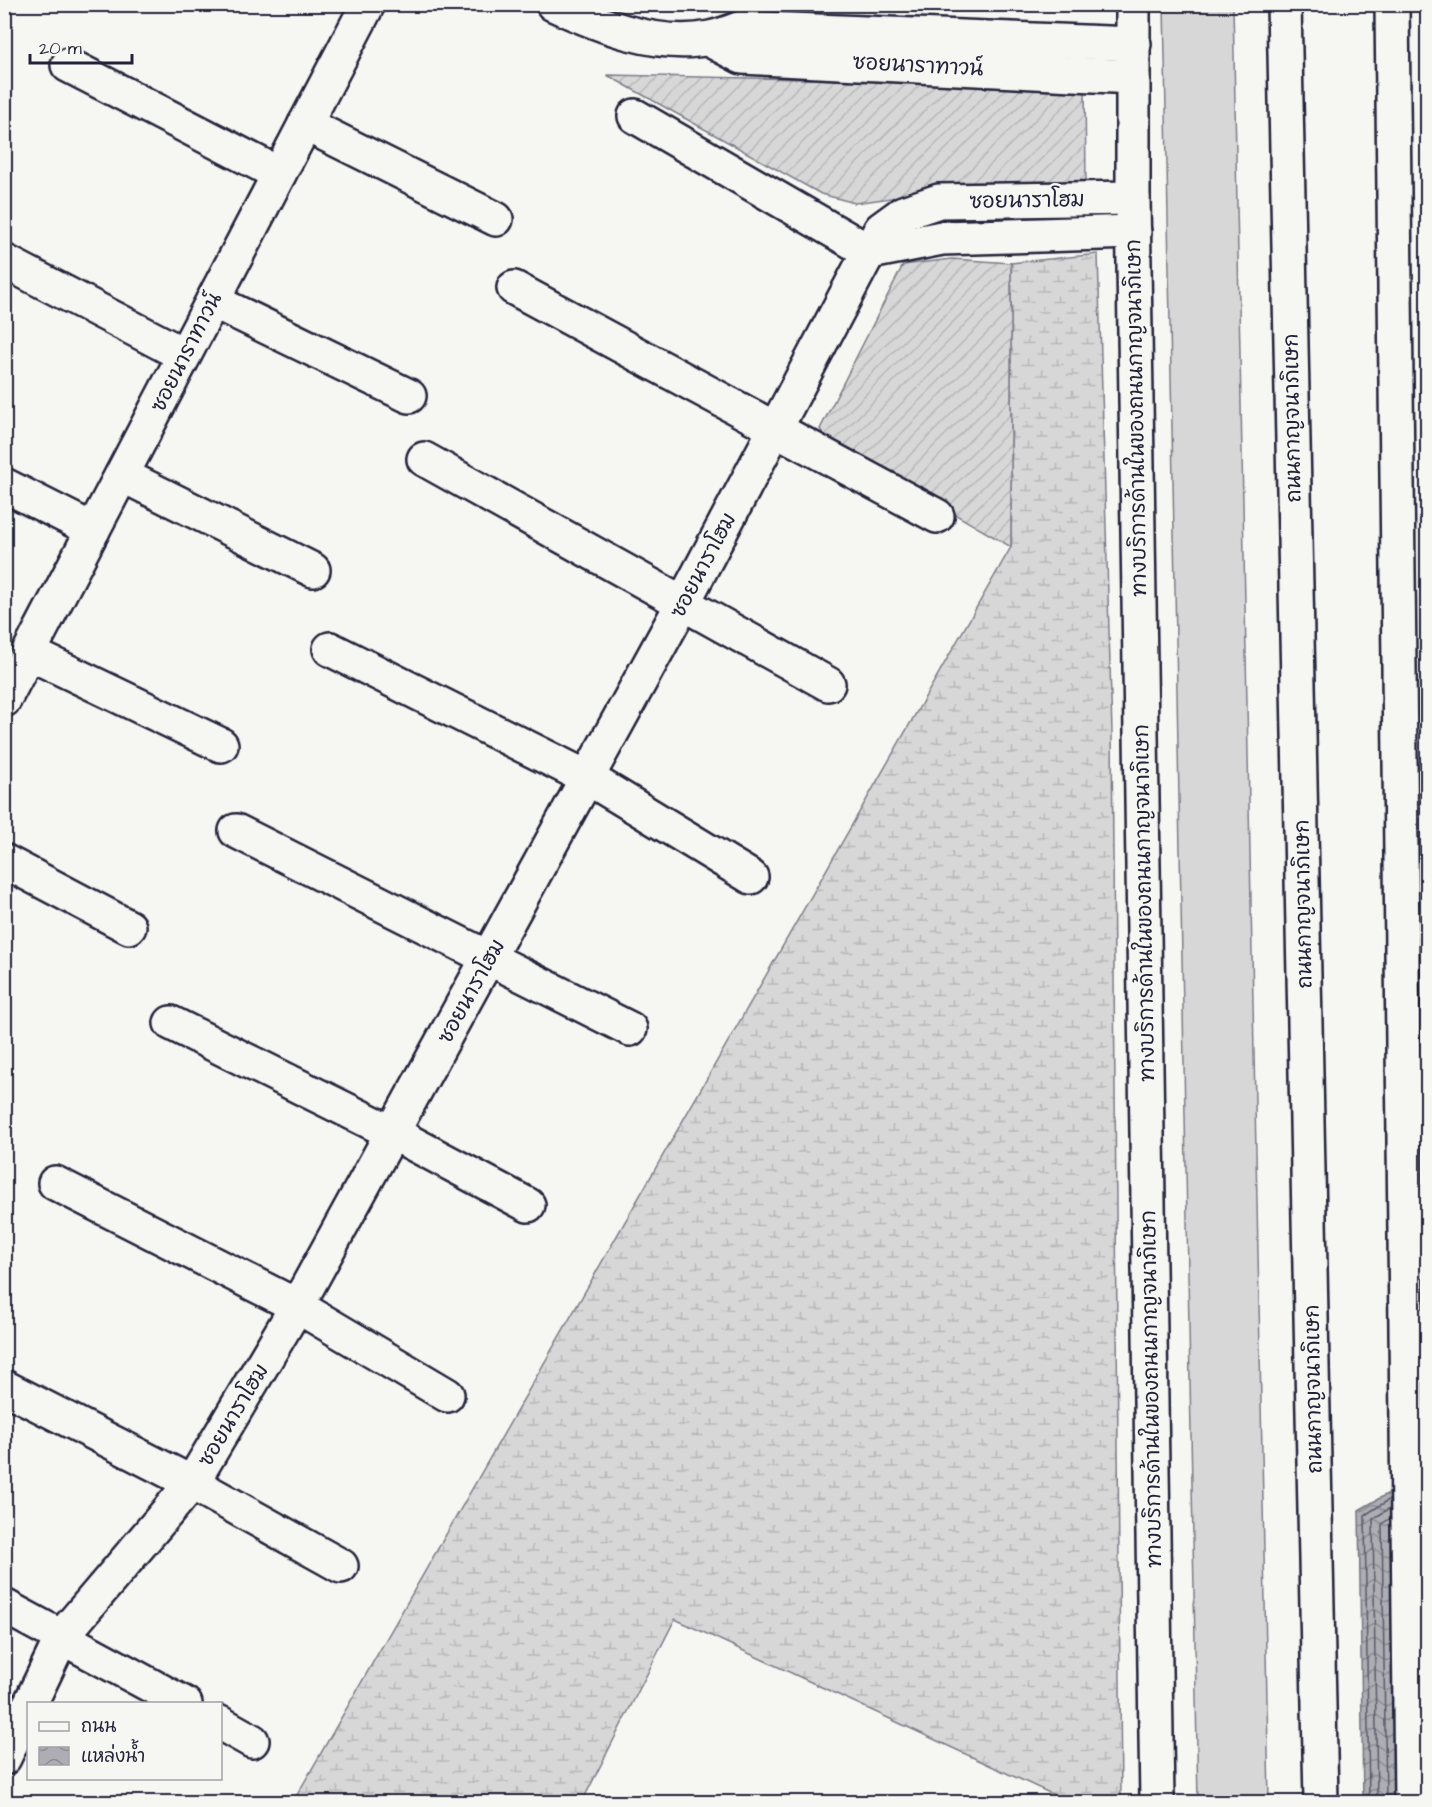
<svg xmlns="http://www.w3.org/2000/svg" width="1432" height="1807" font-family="'Architects Daughter','Playpen Sans Thai',sans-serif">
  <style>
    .grass { fill: #d7d7d7; stroke: #7c7c89; stroke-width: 1.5 }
    .wetland { fill: url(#wetland-marsh); stroke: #7c7c89; stroke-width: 1.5 }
    .garden { fill: url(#garden-furrows); stroke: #7c7c89; stroke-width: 1.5 }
    .water { fill: url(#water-waves); stroke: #757583; stroke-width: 1.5 }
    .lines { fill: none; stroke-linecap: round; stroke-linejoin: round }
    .shore { stroke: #5a5a6b; stroke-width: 1.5 }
    .minor-casing { stroke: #22223b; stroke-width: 38 }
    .major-casing { stroke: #22223b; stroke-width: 38 }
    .highway-casing { stroke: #22223b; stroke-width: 38 }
    .minor { stroke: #f6f6f2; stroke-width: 33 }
    .major { stroke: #f6f6f2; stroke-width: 33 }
    .highway { stroke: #f6f6f2; stroke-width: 33 }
    .labels { text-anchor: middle; stroke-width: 5; stroke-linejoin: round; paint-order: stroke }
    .street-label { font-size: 21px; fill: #22223b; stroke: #f6f6f2 }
  </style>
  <defs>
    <pattern id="wetland-marsh" width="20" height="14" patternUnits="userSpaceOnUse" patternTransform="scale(1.5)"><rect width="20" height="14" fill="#d7d7d7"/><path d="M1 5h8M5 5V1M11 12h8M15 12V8" fill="none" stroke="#b8b8b9"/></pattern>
    <pattern id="garden-furrows" width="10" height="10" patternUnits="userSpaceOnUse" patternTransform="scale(1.5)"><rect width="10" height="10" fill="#d7d7d7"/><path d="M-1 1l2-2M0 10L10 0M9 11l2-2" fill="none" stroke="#b8b8b9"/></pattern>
    <pattern id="water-waves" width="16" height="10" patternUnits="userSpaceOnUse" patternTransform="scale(1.5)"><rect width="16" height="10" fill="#adadb3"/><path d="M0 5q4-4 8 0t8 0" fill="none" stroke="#8c8c93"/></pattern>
  </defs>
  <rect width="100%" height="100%" fill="#f6f6f2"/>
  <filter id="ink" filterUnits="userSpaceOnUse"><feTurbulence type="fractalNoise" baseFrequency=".0167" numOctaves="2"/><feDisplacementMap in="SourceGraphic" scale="12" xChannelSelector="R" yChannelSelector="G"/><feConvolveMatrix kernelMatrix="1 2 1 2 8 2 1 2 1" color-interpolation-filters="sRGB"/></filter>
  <g filter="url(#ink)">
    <polygon class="grass" points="1164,5 1233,5 1269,1802 1198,1802"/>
    <polygon class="wetland" points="1098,254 1112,733 1121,1802 1069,1802 675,1619 582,1802 293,1802 1011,547 1011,263"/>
    <g class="garden">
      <polygon points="607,75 1085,85 1086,185 971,187 855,203 821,194"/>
      <polygon points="952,259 1011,263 1011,547 826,439 820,429 903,265"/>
    </g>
    <polygon class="water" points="1427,1471 1427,1802 1363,1802 1359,1510"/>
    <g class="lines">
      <g class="shore">
        <polyline points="1369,1802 1365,1515 1390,1499"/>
        <polyline points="1377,1802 1373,1519 1390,1508"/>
        <polyline points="1386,1802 1382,1524 1390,1518"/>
      </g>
      <defs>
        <g id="minor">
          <path d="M553,4C599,25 658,49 710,38C720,36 731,32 741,28L1134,44"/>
          <polyline points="708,39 742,57 1133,77"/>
          <polyline points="68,65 279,174"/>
          <polyline points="635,116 870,252"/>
          <polyline points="305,124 496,219"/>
          <polyline points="870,252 942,238 1134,232"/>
          <polyline points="4,261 184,355"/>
          <polyline points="514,288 937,516"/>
          <polyline points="213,301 409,396"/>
          <polyline points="424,459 828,684"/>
          <polyline points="122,475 313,570"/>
          <polyline points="4,485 93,530"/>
          <polyline points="330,649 588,778 751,877"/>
          <polyline points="29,653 221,745"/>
          <polyline points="4,700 368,4"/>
          <polyline points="236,831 630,1029"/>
          <polyline points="4,861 129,927"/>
          <polyline points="171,1023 393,1133 528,1205"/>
          <polyline points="55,1183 297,1306 447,1395"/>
          <polyline points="4,1387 192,1483 341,1566"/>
          <polyline points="4,1606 185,1704"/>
          <polyline points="30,1704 63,1635 192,1483 297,1306 683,603 881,229 903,213 939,201 1133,198"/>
          <polyline points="220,1723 252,1741"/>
          <polyline points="4,1758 28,1708"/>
        </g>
        <polyline id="major" points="1133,4 1133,198 1157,1802"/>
        <g id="highway">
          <polyline points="1284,4 1321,1802"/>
          <polyline points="1392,4 1411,1802"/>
        </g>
      </defs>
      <use href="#minor" class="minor-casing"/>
      <use href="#major" class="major-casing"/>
      <use href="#highway" class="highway-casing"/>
      <use href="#minor" class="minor"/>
      <use href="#major" class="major"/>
      <use href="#highway" class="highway"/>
    </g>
  </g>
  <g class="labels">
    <g class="street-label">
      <text transform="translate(918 65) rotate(3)" y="7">ซอยนาราทาวน์</text>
      <text transform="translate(1027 200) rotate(-1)" y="7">ซอยนาราโฮม</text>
      <text transform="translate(186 352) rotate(-63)" y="7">ซอยนาราทาวน์</text>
      <text transform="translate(1136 418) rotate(-91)" y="7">ทางบริการด้านในของถนนกาญจนาภิเษก</text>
      <text transform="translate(1292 418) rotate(-91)" y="7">ถนนกาญจนาภิเษก</text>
      <text transform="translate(703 565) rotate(-62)" y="7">ซอยนาราโฮม</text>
      <text transform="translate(1144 903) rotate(-91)" y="7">ทางบริการด้านในของถนนกาญจนาภิเษก</text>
      <text transform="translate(1303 904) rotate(-91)" y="7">ถนนกาญจนาภิเษก</text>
      <text transform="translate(471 991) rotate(-61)" y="7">ซอยนาราโฮม</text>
      <text transform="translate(1151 1389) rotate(-91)" y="7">ทางบริการด้านในของถนนกาญจนาภิเษก</text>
      <text transform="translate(1313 1389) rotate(-91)" y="7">ถนนกาญจนาภิเษก</text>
      <text transform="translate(233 1415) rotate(-59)" y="7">ซอยนาราโฮม</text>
    </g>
  </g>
  <rect width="1432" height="1807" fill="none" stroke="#f6f6f2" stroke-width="24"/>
  <rect x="12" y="12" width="1408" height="1783" fill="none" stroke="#22223b" stroke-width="2" filter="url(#ink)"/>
  <rect x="27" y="1702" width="195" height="78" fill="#f6f6f2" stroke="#a1a1a9" stroke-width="1.5"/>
  <rect x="39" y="1722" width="30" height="9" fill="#f6f6f2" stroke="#a1a1a9" stroke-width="1.5"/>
  <text x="81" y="1732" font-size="18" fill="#22223b">ถนน</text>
  <rect x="39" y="1747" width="30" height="18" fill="url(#water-waves)" stroke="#a1a1a9" stroke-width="1.5"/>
  <text x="81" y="1762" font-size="18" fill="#22223b">แหล่งน้ำ</text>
  <path d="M30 54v9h102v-9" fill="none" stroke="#22223b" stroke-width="3"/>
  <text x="39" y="54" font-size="18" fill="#22223b" stroke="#f6f6f2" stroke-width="4.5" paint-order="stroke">20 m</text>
</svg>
